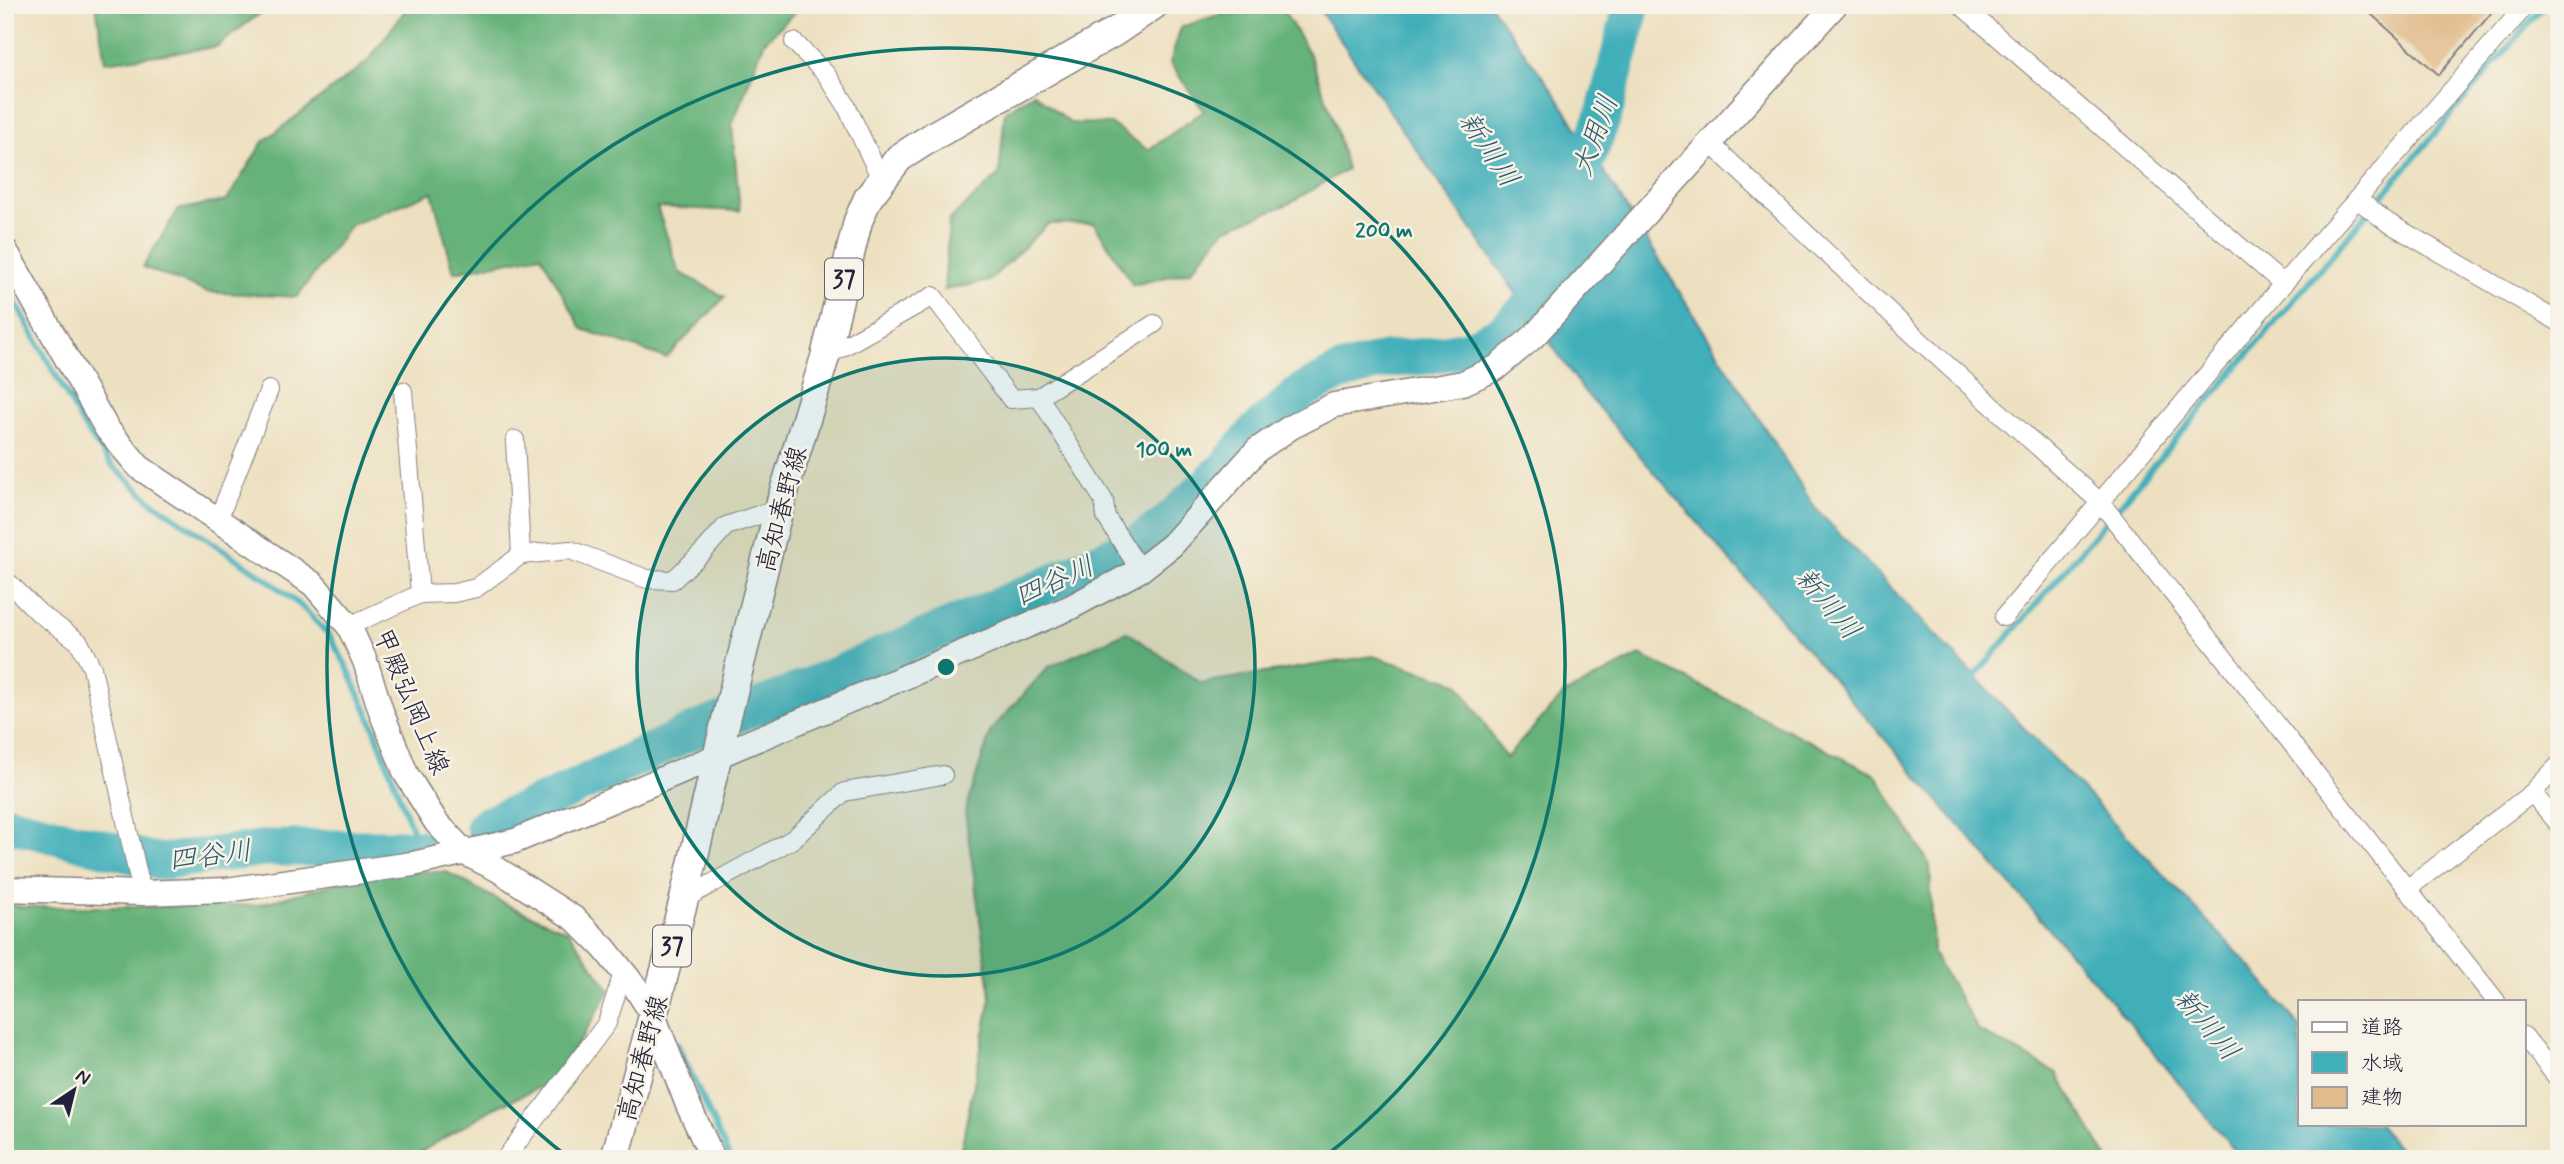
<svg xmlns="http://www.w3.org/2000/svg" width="2564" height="1164" font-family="Mynerve,'Klee One',sans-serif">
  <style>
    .forest { fill: #66b27a; stroke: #446a5a; stroke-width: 2 }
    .water { fill: #3fafba; stroke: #30687a; stroke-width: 2 }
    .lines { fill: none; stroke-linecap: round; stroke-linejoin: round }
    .stream { stroke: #3fafba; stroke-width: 6 }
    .river { stroke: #3fafba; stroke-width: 37 }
    .building { fill: #e1bb8b }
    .street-casing { stroke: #88817e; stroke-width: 20 }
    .secondary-casing { stroke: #88817e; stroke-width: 27 }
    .primary-casing { stroke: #88817e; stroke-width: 31 }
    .street { stroke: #fff; stroke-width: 18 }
    .secondary { stroke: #fff; stroke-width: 24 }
    .primary { stroke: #fff; stroke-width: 28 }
    .ring { fill: none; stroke: #0f766e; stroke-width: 3.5 }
    .labels { text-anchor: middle; stroke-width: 5; stroke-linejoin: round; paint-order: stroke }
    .shield { fill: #f7f3e8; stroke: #62616f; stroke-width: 2 }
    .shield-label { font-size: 24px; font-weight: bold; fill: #22223b }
    .street-label { font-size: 26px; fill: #22223b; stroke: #f7f3e8 }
    .water-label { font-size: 28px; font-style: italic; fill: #2e5a6e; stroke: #f7f3e8 }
    .centre { fill: #0f766e; stroke: #f7f3e8; stroke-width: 3.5 }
    .ring-label { font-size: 21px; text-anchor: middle; font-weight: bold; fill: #0f766e; stroke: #f7f3e8; stroke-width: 5; stroke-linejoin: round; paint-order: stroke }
  </style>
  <rect width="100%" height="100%" fill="#f7f3e8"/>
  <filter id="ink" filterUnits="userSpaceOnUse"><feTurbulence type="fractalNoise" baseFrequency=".0143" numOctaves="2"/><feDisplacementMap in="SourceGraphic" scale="14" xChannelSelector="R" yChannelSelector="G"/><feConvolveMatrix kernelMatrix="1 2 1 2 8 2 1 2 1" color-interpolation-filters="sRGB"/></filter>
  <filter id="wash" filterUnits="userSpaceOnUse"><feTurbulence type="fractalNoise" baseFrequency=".00686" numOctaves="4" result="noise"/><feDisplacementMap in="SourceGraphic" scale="28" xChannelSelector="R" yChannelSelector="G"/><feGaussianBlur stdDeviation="1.57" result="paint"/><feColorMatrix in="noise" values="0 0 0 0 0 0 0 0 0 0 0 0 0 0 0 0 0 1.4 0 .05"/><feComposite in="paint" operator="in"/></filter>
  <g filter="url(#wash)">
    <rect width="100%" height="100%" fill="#ede0c0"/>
    <g class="forest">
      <polygon points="96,5 271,5 216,47 105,62"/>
      <polygon points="409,5 803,5 765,41 732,125 740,211 657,207 679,272 725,297 666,358 582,329 541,255 454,272 432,192 351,225 297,297 207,292 143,267 178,210 227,200 263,142 367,62"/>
      <polygon points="1249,5 1280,5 1309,53 1332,115 1347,169 1288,204 1225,229 1191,271 1133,285 1094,223 1048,224 989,281 944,290 949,220 999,175 1005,111 1034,93 1070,123 1111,124 1148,150 1204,111 1170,63 1181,27"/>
      <polygon points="1127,632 1201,683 1373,656 1458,683 1506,758 1563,695 1640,655 1876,775 1930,865 1933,954 1979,1031 2057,1073 2108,1159 959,1159 991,998 965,812 991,730 1048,667"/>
      <polygon points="381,871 447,872 505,904 568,931 610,990 582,1038 547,1084 494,1108 409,1159 5,1159 5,904 23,907 120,907 257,905"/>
    </g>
    <polygon class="water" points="1316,5 1490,5 1554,92 1815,508 2253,969 2300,1027 2300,1124 2378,1124 2407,1159 2242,1159 2112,1002 1583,390"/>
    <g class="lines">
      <g class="stream">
        <polyline points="5,283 86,430 112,465 151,501 268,580 302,607 329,635 347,667 373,725 419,848"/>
        <polyline points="1970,682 2544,5"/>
        <polyline points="2535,811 2559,838"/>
        <polyline points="677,1043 730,1159"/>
      </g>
      <g class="river">
        <polyline points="1573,196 1604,114 1632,5"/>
        <polyline points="5,823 159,862 266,848 419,848"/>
        <polyline points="484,826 561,794 693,731 783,697 1047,585 1139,542 1168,522 1225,468 1256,431 1303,391 1340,372 1385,360 1427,356 1467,349 1500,334 1563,275"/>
      </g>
    </g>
    <g id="blocks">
      <polygon class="building" points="2361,5 2498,5 2439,75"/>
    </g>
  </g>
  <g filter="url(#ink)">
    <use href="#blocks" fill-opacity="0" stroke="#88817e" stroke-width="2"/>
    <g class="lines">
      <defs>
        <g id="street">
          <polyline points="1961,5 2283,284"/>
          <polyline points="794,42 826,74 845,103 881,179"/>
          <polyline points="1710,143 1918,339 2101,503 2496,1001"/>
          <polyline points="2357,199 2387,222 2559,322"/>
          <polyline points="825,357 933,296 1011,399 1039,397 1104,501 1106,517 1140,570"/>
          <polyline points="403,391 420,594"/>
          <polyline points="1039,397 1154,324"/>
          <polyline points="515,440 521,555"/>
          <polyline points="218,520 269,390"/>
          <polyline points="5,579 39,613 79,642 92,668 142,893"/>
          <polyline points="2004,617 2283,284 2526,5"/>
          <polyline points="349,626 420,594 454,593 476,588 521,555 570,550 647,579 673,580 703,552 726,526 779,508"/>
          <polyline points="2559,765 2532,793 2559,824"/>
          <polyline points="2407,889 2532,793"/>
          <polyline points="684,899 793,839 844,792 943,775"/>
          <polyline points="2524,1036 2559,1080"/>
          <polyline points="505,1159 607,1023 623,973"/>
        </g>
        <g id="secondary">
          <polyline points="5,250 107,429 139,467 313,584 349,626 365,661 382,714 406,774 436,822 465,853 497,869 575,919 604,948 636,988 653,1015 688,1105 713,1159"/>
          <polyline points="5,889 142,893 226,890 413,864 515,841 1071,607 1140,570 1172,545 1257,450 1291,427 1334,405 1463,383 1496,368 1533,337 1835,5"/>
        </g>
        <polyline id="primary" points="615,1159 684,899 723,732 779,508 825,357 858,221 868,198 899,158 935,135 1116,31 1154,5"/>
      </defs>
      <use href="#street" class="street-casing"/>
      <use href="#secondary" class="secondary-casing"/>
      <use href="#primary" class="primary-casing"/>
      <use href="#street" class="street"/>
      <use href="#secondary" class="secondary"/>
      <use href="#primary" class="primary"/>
    </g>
  </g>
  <circle cx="946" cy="667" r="309" fill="#0f766e" fill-opacity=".12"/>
  <g class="ring">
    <circle cx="946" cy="667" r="309"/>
    <path d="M569 1158A619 619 0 1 1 1323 1158"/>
  </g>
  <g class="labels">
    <g class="shield">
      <rect x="825" y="258.5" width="38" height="41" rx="5"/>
      <rect x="653" y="925.5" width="38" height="41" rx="5"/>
    </g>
    <g class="shield-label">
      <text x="844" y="287">37</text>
      <text x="672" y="954">37</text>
    </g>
    <g class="street-label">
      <text transform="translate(781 509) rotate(-75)" y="9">高知春野線</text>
      <text transform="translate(412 701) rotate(67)" y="9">甲殿弘岡上線</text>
      <text transform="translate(642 1058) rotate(-75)" y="9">高知春野線</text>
    </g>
    <g class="water-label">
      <text transform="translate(1594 135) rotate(-70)" y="10">大用川</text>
      <text transform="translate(1490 149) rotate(56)" y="10">新川川</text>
      <text transform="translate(1054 580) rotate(-24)" y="10">四谷川</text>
      <text transform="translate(1829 603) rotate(50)" y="10">新川川</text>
      <text transform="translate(210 854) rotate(-7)" y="10">四谷川</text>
      <text transform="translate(2208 1024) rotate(50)" y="10">新川川</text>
    </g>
  </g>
  <circle cx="946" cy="667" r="10" class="centre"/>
  <g class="ring-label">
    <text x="1384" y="237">200 m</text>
    <text x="1164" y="456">100 m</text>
  </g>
  <rect width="2564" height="1164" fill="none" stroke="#f7f3e8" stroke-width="28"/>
  <rect x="2298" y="1000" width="228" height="126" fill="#f7f3e8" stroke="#a29fa3" stroke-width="2"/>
  <rect x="2312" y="1022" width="35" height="10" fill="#ffffff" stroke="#a29fa3" stroke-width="2"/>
  <text x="2361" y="1034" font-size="21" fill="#22223b">道路</text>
  <rect x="2312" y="1052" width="35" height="21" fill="#3fafba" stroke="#a29fa3" stroke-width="2"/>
  <text x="2361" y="1070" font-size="21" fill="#22223b">水域</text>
  <rect x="2312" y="1087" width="35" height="21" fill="#e1bb8b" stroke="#a29fa3" stroke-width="2"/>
  <text x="2361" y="1104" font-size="21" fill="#22223b">建物</text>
  <g transform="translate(74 1090) rotate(35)" stroke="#f7f3e8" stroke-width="5" paint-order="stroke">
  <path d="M0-5L12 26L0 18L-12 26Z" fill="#22223b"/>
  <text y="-10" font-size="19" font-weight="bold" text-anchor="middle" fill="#22223b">N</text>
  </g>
</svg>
